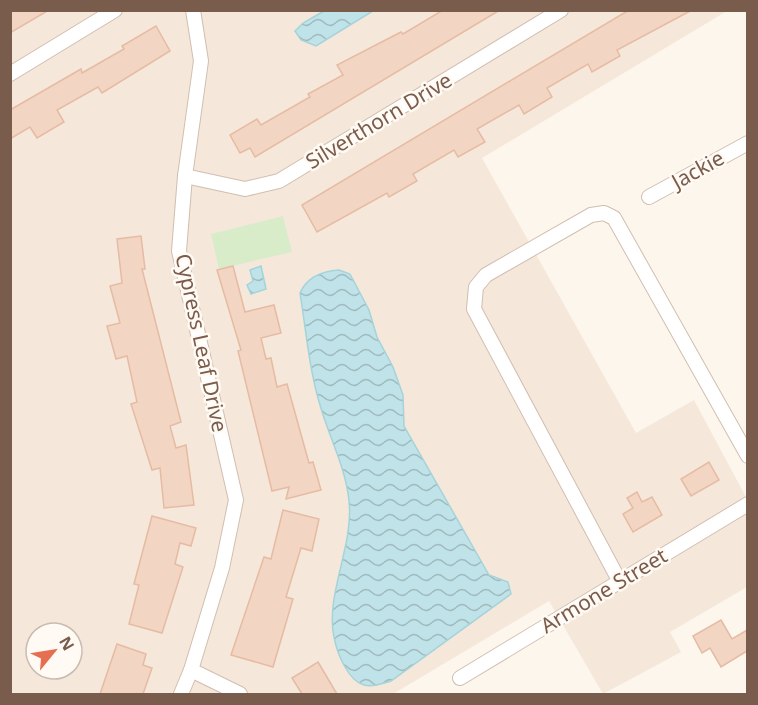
<svg xmlns="http://www.w3.org/2000/svg" width="758" height="705" font-family="'Noto Sans',sans-serif">
  <style>
    .residential { fill: #f5e8da; fill-rule: evenodd }
    .grass { fill: #d8ecc9 }
    .water { fill: url(#water-waves); stroke: #a5d3da; stroke-width: 1.5 }
    .building { fill: #f3d5c3; stroke: #e6bba3; stroke-width: 1.5 }
    .lines { fill: none; stroke-linecap: round; stroke-linejoin: round }
    .minor-casing { stroke: #d1beb0; stroke-width: 16 }
    .minor { stroke: #fff; stroke-width: 14 }
    .labels { text-anchor: middle; stroke-width: 5; stroke-linejoin: round; paint-order: stroke }
    .street-label { font-size: 21px; fill: #7a5c4d; stroke: #fffaf3 }
  </style>
  <defs>
    <pattern id="water-waves" width="16" height="10" patternUnits="userSpaceOnUse" patternTransform="scale(1.5)"><rect width="16" height="10" fill="#bfe3e8"/><path d="M0 5q4-4 8 0t8 0" fill="none" stroke="#a0bbbe"/></pattern>
  </defs>
  <rect width="100%" height="100%" fill="#fdf6ec"/>
  <path class="residential" d="M10,11H727L482,158L636,433L694,400L747,499V587L670,632L681,652L603,694L549,601L393,694H11ZM36,633H72V669H36Z"/>
  <polygon class="grass" points="283,216 292,252 219,269 211,234"/>
  <g class="water">
    <polygon points="324,11 324,10 373,11 316,46 301,40 295,31 303,23"/>
    <polygon points="261,266 266,289 251,294 247,285 253,281 250,270"/>
    <path d="M339,270L350,274L369,310L377,337L393,367L403,395L404,426L489,575L508,582L511,594L391,681C383,683 373,688 364,685C348,681 337,653 334,637C325,595 354,546 349,501C346,468 329,437 320,405C309,369 306,330 300,293C307,277 322,271 339,270Z"/>
  </g>
  <g class="building">
    <polygon points="10,10 49,10 10,33"/>
    <polygon points="443,10 500,10 255,157 250,148 240,153 230,135 257,119 261,125 310,97 308,94 343,75 337,65 401,32 403,34"/>
    <polygon points="629,10 692,10 617,50 620,56 592,72 588,64 547,88 552,97 524,114 519,105 477,129 485,142 458,157 454,150 413,174 417,181 389,197 387,193 317,232 302,205"/>
    <polygon points="156,26 170,51 102,93 98,87 57,110 64,122 37,138 30,127 10,139 10,110 81,69 82,73 124,49 122,46"/>
    <polygon points="141,236 145,269 142,269 181,422 170,426 176,448 186,445 194,505 164,508 160,468 152,470 131,404 137,402 127,356 116,359 107,326 120,323 110,286 122,283 117,239"/>
    <polygon points="233,266 245,312 274,305 281,333 261,338 266,359 271,358 277,387 287,384 309,463 313,462 321,490 286,499 289,487 272,491 238,351 241,350 217,270"/>
    <polygon points="709,462 719,480 691,496 681,479"/>
    <polygon points="637,492 642,502 652,497 662,515 633,532 623,514 633,508 627,498"/>
    <polygon points="283,510 319,519 312,551 301,548 286,597 293,599 273,667 231,655 264,557 271,559"/>
    <polygon points="152,516 196,528 191,546 180,543 175,564 183,567 162,633 129,624 139,585 134,584"/>
    <polygon points="721,620 732,639 747,630 747,651 721,667 710,648 702,653 693,636"/>
    <polygon points="117,644 146,654 143,665 152,668 143,694 100,694"/>
    <polygon points="318,662 337,694 302,694 292,678"/>
  </g>
  <g class="lines">
    <defs>
      <g id="minor">
        <polyline points="10,74 115,10"/>
        <polyline points="185,176 245,189 279,181 561,10"/>
        <polyline points="649,197 748,143"/>
        <polyline points="620,582 474,309 476,287 486,275 591,215 604,213 614,218 748,456"/>
        <polyline points="191,670 240,694"/>
        <polyline points="460,678 748,504"/>
        <polyline points="181,694 191,670 222,568 236,500 179,251 185,176 201,61 193,10"/>
      </g>
    </defs>
    <use href="#minor" class="minor-casing"/>
    <use href="#minor" class="minor"/>
  </g>
  <g class="labels">
    <g class="street-label">
      <text transform="translate(379 121) rotate(-31)" y="7">Silverthorn Drive</text>
      <text transform="translate(698 170) rotate(-29)" y="7">Jackie</text>
      <text transform="translate(201 343) rotate(78)" y="7">Cypress Leaf Drive</text>
      <text transform="translate(604 591) rotate(-31)" y="7">Armone Street</text>
    </g>
  </g>
  <rect width="758" height="705" fill="none" stroke="#7a5c4d" stroke-width="24"/>
  <g transform="translate(54 651) rotate(60)"><circle r="28" fill="#fffaf3" stroke="#cabbb1" stroke-width="1.5"/>
  <path d="M0-4.5L10 22L0 15L-10 22Z" fill="#e76f51"/>
  <text y="-9" font-size="16" font-weight="bold" text-anchor="middle" fill="#7a5c4d">N</text>
  </g>
</svg>
